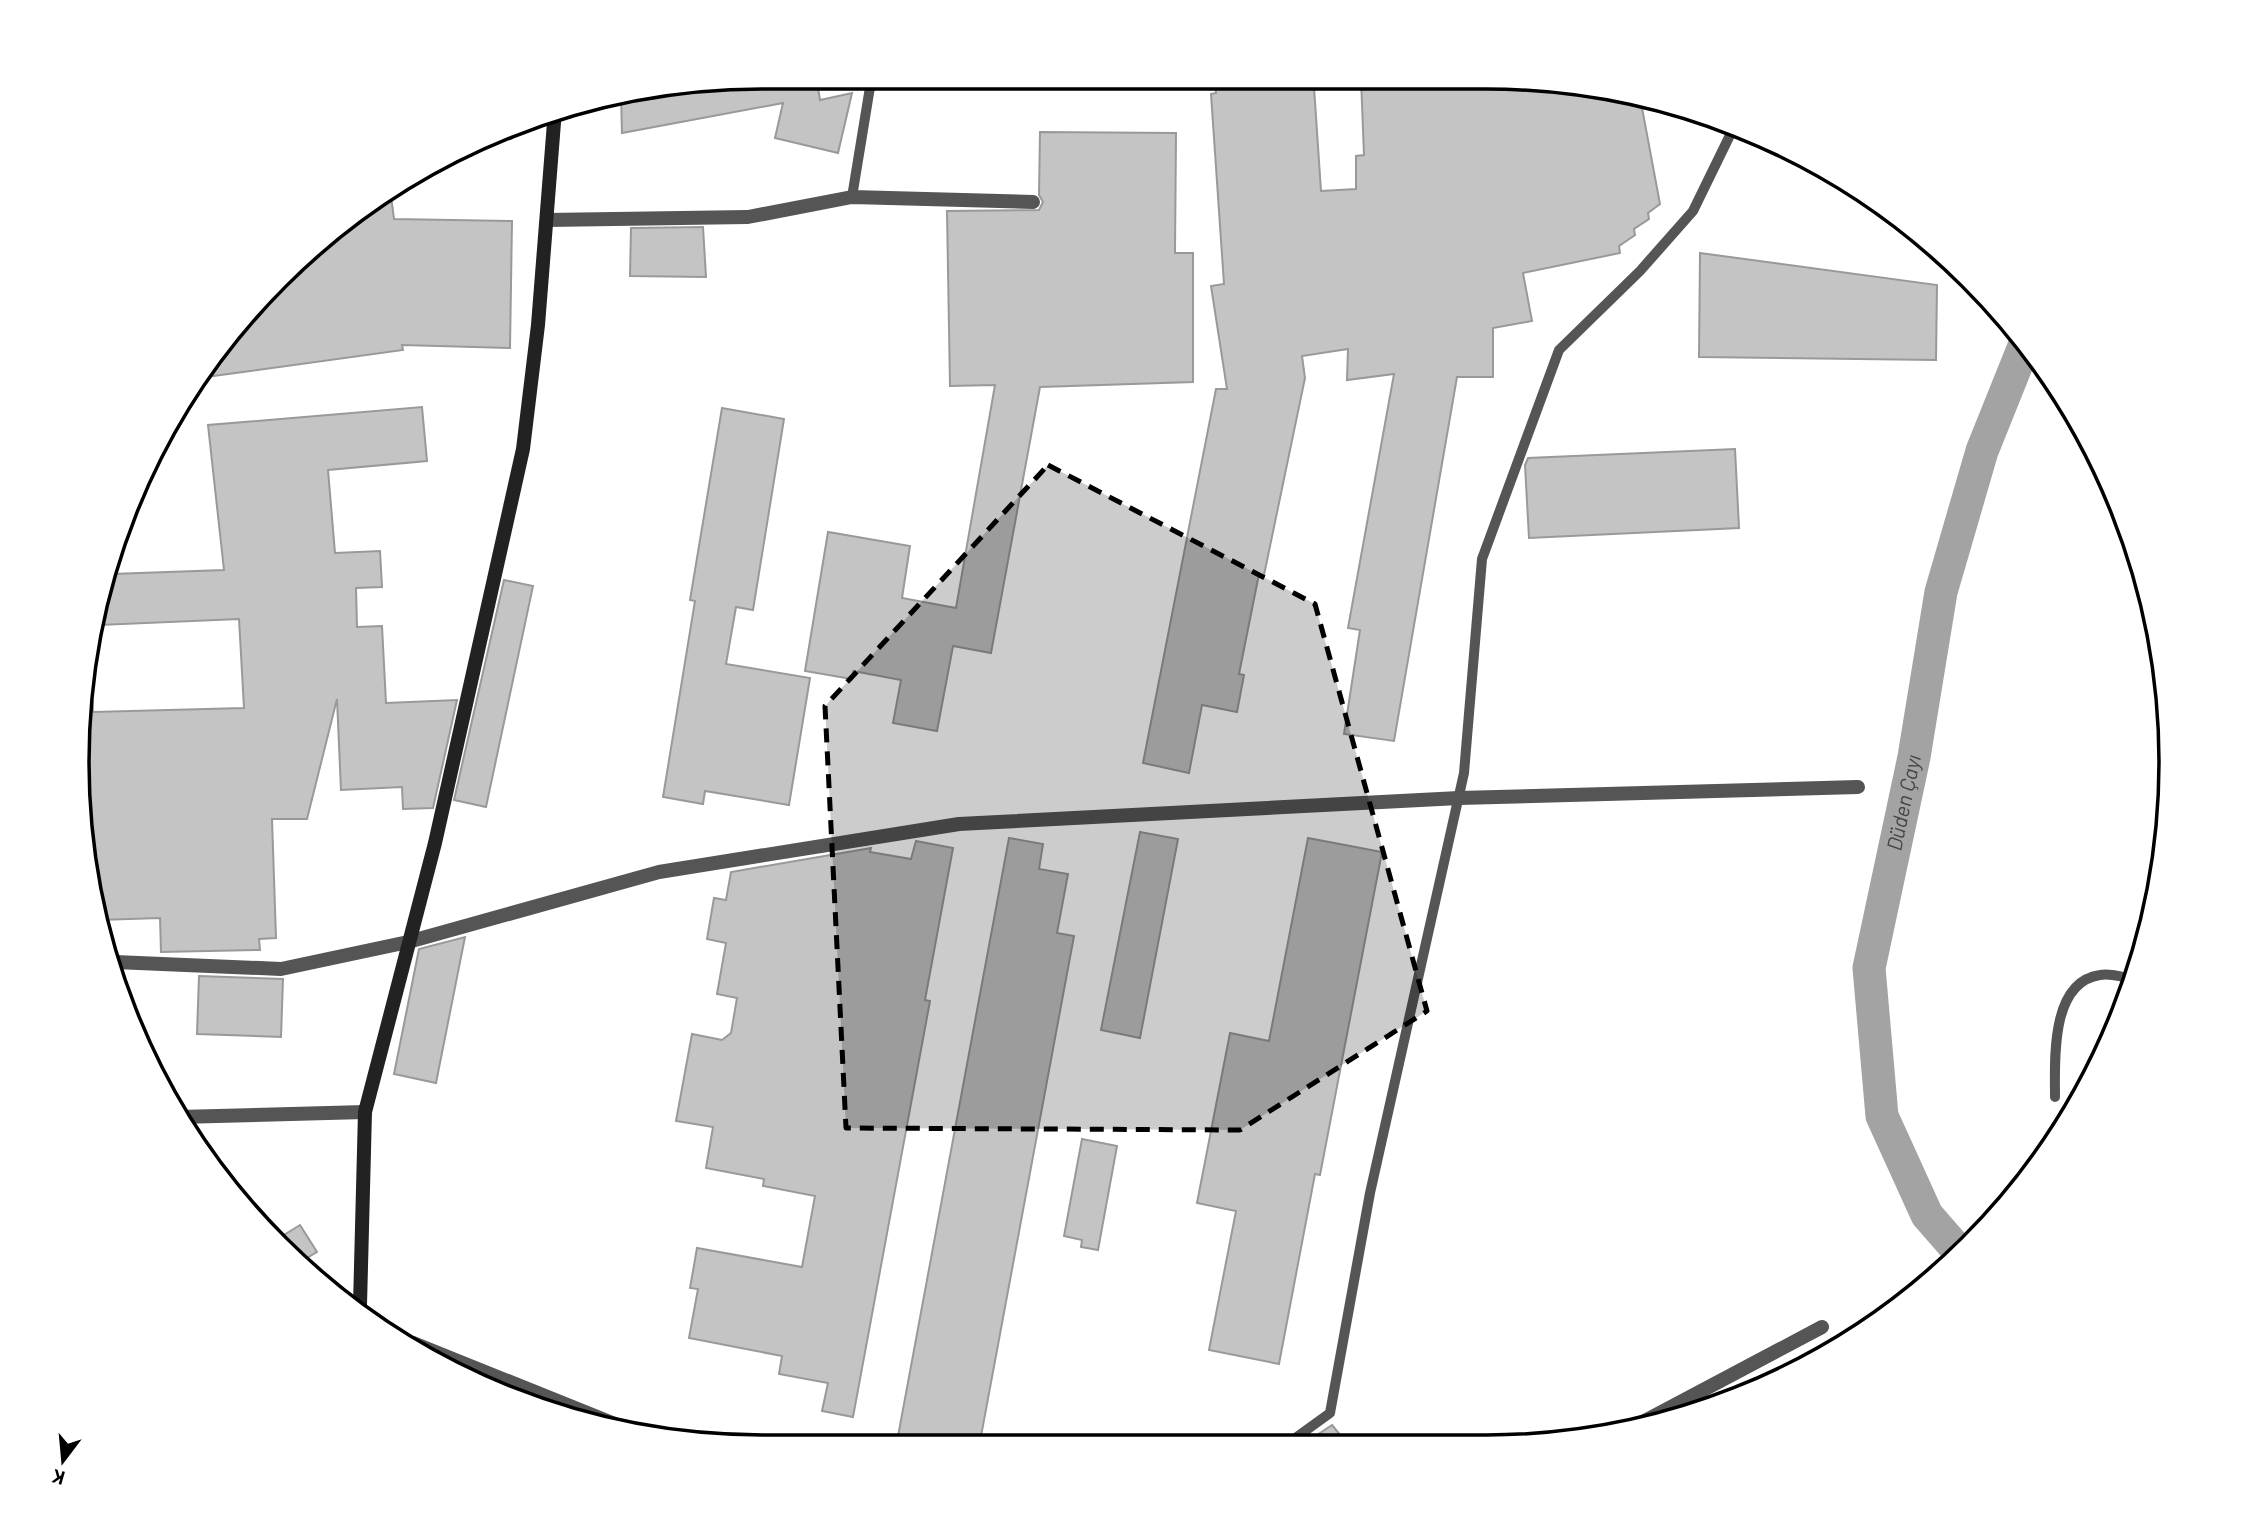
<svg xmlns="http://www.w3.org/2000/svg" width="2248" height="1524" font-family="Barlow,sans-serif">
  <style>
    .lines { fill: none; stroke-linecap: round; stroke-linejoin: round }
    .river { stroke: #a3a3a3; stroke-width: 33 }
    .building { fill: #c4c4c4; stroke: #999; stroke-width: 2 }
    .lane { stroke: #555; stroke-width: 10 }
    .street { stroke: #555; stroke-width: 14 }
    .secondary { stroke: #222; stroke-width: 14 }
    .marked { fill: #000; fill-opacity: 0.2; stroke: #000; stroke-width: 5; stroke-dasharray: 14 9; stroke-linejoin: round }
    .labels { text-anchor: middle; stroke-width: 6; stroke-linejoin: round; paint-order: stroke }
    .water-label { font-size: 21px; font-style: italic; fill: #444; stroke: #fff }
    .rim { fill: none; stroke: #000; stroke-width: 3.5 }
  </style>
  <rect width="100%" height="100%" fill="#fff"/>
  <g class="lines">
    <path class="river" id="s1" d="M1961,1254L1927,1215L1882,1116L1869,968L1914,757L1941,592L1982,451L2025,344"/>
  </g>
  <g class="building">
    <polygon points="1486,77 1619,90 1640,97 1660,204 1648,213 1649,219 1634,229 1635,235 1619,246 1620,253 1523,273 1532,321 1493,328 1493,377 1457,377 1394,741 1344,734 1360,630 1348,628 1394,374 1347,380 1348,349 1302,356 1305,378 1264,575 1259,574 1239,674 1244,675 1237,712 1202,705 1189,773 1143,763 1216,389 1227,389 1211,286 1224,284 1211,94 1216,93 1215,79 1298,78 1298,88 1314,87 1321,191 1356,189 1356,156 1364,155 1361,78"/>
    <polygon points="817,82 820,100 852,93 838,153 775,138 783,103 622,133 621,95 672,83"/>
    <polygon points="1040,132 1176,133 1175,253 1193,253 1193,382 1040,387 991,653 953,646 937,731 893,723 901,680 853,671 852,679 805,671 828,532 910,546 902,598 956,608 995,385 950,386 947,211 1039,210 1043,202 1039,195"/>
    <polygon points="390,188 394,219 512,221 510,348 402,345 403,350 199,378 219,345 381,193"/>
    <polygon points="703,227 706,277 630,276 631,228"/>
    <polygon points="1700,253 1937,285 1936,360 1699,357"/>
    <polygon points="422,407 427,461 328,470 335,553 380,551 382,587 356,588 357,627 382,626 386,703 457,700 433,808 403,809 402,787 341,790 337,699 307,819 272,819 276,938 259,939 260,950 161,952 160,918 99,920 90,896 79,717 88,678 92,678 93,712 244,708 239,619 100,625 112,574 224,570 208,425"/>
    <polygon points="722,408 784,419 753,610 736,607 726,664 810,678 789,805 705,791 703,804 663,797 695,601 690,600"/>
    <polygon points="1735,449 1739,528 1529,538 1525,465 1528,458"/>
    <polygon points="504,580 533,586 486,807 454,800"/>
    <polygon points="1140,832 1178,839 1140,1038 1101,1030"/>
    <polygon points="1009,838 1043,844 1039,869 1068,874 1057,933 1074,936 979,1447 896,1447"/>
    <polygon points="1308,838 1382,852 1320,1175 1315,1174 1279,1364 1209,1350 1236,1211 1197,1203 1230,1033 1269,1041"/>
    <polygon points="916,841 953,848 925,1000 930,1001 853,1417 822,1411 828,1383 779,1374 782,1356 689,1338 698,1289 690,1288 697,1248 802,1267 815,1196 763,1186 764,1179 706,1168 713,1127 676,1121 692,1034 722,1040 731,1033 737,998 717,994 726,943 707,939 714,898 726,900 731,872 871,848 870,852 911,859"/>
    <polygon points="465,937 436,1083 394,1074 419,949"/>
    <polygon points="199,976 283,979 281,1037 197,1034"/>
    <polygon points="1082,1139 1117,1146 1098,1250 1081,1247 1082,1240 1064,1236"/>
    <polygon points="300,1225 317,1252 300,1262 274,1241"/>
    <polygon points="1332,1425 1350,1447 1299,1447"/>
  </g>
  <g class="lines">
    <g class="lane">
      <polyline points="852,197 871,81"/>
      <path d="M2055,1097C2055,1061 2050,982 2100,975C2111,973 2122,977 2132,979"/>
      <polyline points="1283,1447 1330,1413 1370,1193 1464,773 1482,559 1559,350 1640,271 1693,211 1733,129"/>
    </g>
    <g class="street">
      <polyline points="547,220 748,217 852,197 1033,202"/>
      <polyline points="115,962 281,969 408,942 659,872 959,824 1459,798 1858,787"/>
      <polyline points="179,1117 365,1112"/>
      <polyline points="413,1343 642,1435"/>
      <polyline points="1624,1432 1822,1327"/>
    </g>
    <polyline class="secondary" points="360,1305 365,1112 435,843 523,449 538,325 555,110"/>
  </g>
  <path class="marked" d="M1048,465L1315,604L1427,1011L1240,1130L846,1128L825,706Z"/>
  <g class="labels">
    <g class="water-label">
      <text dy="7" stroke="none"><textPath href="#s1" startOffset="478">Düden Çayı</textPath></text>
    </g>
  </g>
  <path d="M0 0H2248V1524H0ZM762 89H1486A673 673 0 0 1 2159 762V762A673 673 0 0 1 1486 1435H762A673 673 0 0 1 89 762V762A673 673 0 0 1 762 89Z" fill="#fff" fill-rule="evenodd"/>
  <path class="rim" d="M762 89H1486A673 673 0 0 1 2159 762V762A673 673 0 0 1 1486 1435H762A673 673 0 0 1 89 762V762A673 673 0 0 1 762 89Z"/>
  <g transform="translate(63 1461) rotate(196)" stroke="#ffffff" stroke-width="5" paint-order="stroke">
  <path d="M0-5L12 26L0 18L-12 26Z" fill="#000000"/>
  <text y="-10" font-size="19" font-weight="bold" text-anchor="middle" fill="#000000">K</text>
  </g>
</svg>
